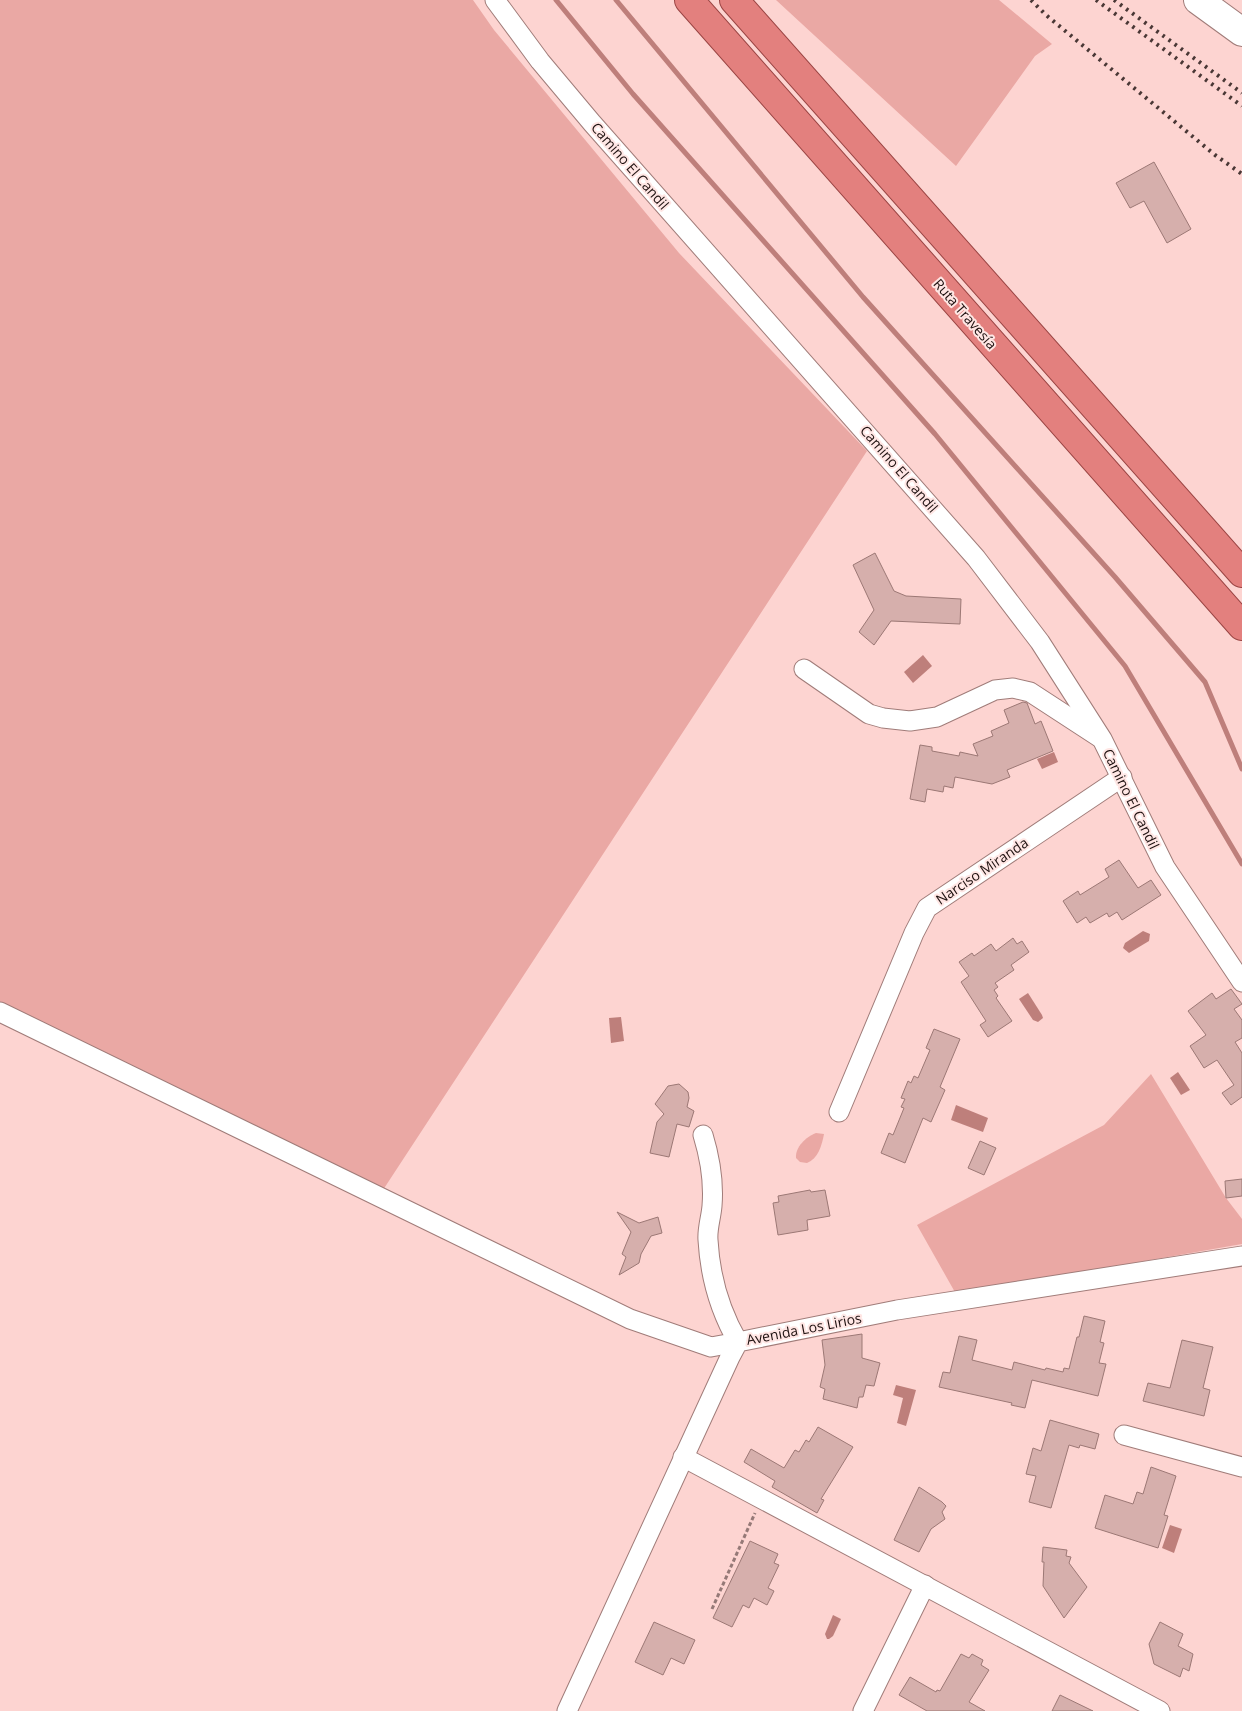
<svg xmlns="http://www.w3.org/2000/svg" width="1242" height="1711" font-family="'Open Sans',sans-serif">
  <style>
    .green { fill: #eaa8a4 }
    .water { fill: #be7f7b }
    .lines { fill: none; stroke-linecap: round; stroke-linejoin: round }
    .stream { stroke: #be7f7b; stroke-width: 5 }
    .building { fill: #d6afac; stroke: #9c7875 }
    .minor-casing { stroke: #a07c79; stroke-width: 21 }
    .secondary-casing { stroke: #a07c79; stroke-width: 30 }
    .trunk-casing { stroke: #9a4443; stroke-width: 30 }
    .path { stroke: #957977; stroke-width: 3; stroke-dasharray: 4 2.5; stroke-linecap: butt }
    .minor { stroke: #fff; stroke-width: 19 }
    .secondary { stroke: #fff; stroke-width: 28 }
    .trunk { stroke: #e3807e; stroke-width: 28 }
    .rail { stroke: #493735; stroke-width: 4; stroke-dasharray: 2.5 5; stroke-linecap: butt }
    .labels { text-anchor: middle; stroke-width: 4; stroke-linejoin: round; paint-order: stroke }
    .street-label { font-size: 14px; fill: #1e1110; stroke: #ffe6e4 }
  </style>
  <rect width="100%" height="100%" fill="#fdd4d1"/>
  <g class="green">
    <polygon points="0,0 473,0 494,30 679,253 867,451 383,1190 0,1004"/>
    <polygon points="776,0 999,0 1052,44 1035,56 956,166"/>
    <polygon points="1151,1074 1226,1198 1242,1219 1242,1244 956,1294 917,1225 1104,1125"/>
    <path d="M816,1133L824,1134C822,1145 818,1159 807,1163L800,1162L796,1158C795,1147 806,1137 816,1133Z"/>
  </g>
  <g class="water">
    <polygon points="923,655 932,666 913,683 904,672"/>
    <polygon points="1054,752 1058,762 1042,769 1037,759"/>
    <polygon points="1143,931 1150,934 1149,941 1129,953 1123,948 1125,943"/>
    <polygon points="1028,993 1042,1015 1043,1018 1038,1022 1033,1020 1019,999"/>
    <polygon points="621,1017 624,1041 611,1043 609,1018"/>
    <polygon points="1178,1072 1190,1090 1181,1095 1170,1078"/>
    <polygon points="956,1105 988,1118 983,1132 951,1120"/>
    <polygon points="896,1385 916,1390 906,1426 897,1423 903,1398 893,1395"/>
    <polygon points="1170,1525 1182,1529 1174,1553 1162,1548"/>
    <polygon points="833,1615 841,1619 833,1636 829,1639 827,1639 825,1634"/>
  </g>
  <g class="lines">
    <g class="stream">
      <polyline points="556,0 633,94 935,434 1125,666 1242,864"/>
      <polyline points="616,0 863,297 1115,577 1205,682 1242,769"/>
    </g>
  </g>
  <g class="building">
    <polygon points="1154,162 1191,229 1167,243 1144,201 1130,208 1116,183"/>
    <polygon points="875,553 894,591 906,596 961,599 960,624 891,621 874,645 859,632 874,610 853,565"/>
    <polygon points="1023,702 1027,703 1035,724 1041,721 1053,751 1007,770 1010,777 992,784 955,777 953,788 944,786 943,792 927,789 925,802 910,799 920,745 932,747 932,751 959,756 960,752 978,756 973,744 993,736 991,731 1009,723 1004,710"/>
    <polygon points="1119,860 1138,888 1151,880 1161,895 1122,920 1117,912 1109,917 1107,913 1090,923 1086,917 1077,923 1063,901 1078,891 1080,895 1109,877 1105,869"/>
    <polygon points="1013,938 1017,944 1022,941 1029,952 1011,965 1014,970 995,983 998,987 994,990 998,996 996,998 1012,1021 988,1037 980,1025 986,1021 961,982 969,976 959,962 972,953 974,956 991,944 996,951"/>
    <polygon points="1231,989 1242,1004 1234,1009 1242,1020 1242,1038 1235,1042 1242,1053 1242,1097 1231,1105 1222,1093 1234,1085 1217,1060 1204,1068 1190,1046 1206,1035 1188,1011 1212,993 1216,999"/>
    <polygon points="934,1029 960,1039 940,1087 945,1090 931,1122 923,1118 905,1163 881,1153 889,1133 893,1135 904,1108 901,1107 905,1099 901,1098 908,1081 911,1083 914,1076 918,1078 930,1050 926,1048"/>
    <polygon points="679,1084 688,1092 689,1098 687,1107 694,1111 689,1127 677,1124 669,1157 650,1153 657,1122 664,1114 655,1104 668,1086"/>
    <polygon points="980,1141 996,1148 984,1175 968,1168"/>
    <polygon points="1242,1179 1242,1196 1226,1198 1225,1181"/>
    <polygon points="810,1190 811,1192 825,1190 830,1216 807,1220 808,1230 778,1235 773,1203 779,1202 778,1196"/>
    <polygon points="617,1212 639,1223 658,1217 662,1233 651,1236 641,1254 639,1263 619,1275 626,1257 622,1254 631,1232"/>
    <polygon points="1084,1316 1105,1321 1100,1342 1104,1343 1099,1363 1106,1364 1098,1396 1032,1380 1025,1408 1011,1405 1012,1403 939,1387 943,1372 950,1373 959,1336 977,1340 972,1360 1012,1370 1014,1362 1045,1370 1046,1368 1063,1372 1064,1368 1069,1369 1077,1337 1079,1337"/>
    <polygon points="862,1334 862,1358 880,1363 874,1386 866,1385 863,1397 859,1397 857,1408 823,1399 825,1389 820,1387 825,1365 822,1340"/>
    <polygon points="1182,1340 1213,1347 1203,1388 1210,1390 1204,1416 1143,1401 1148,1383 1170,1388"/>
    <polygon points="1050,1420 1099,1434 1095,1449 1080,1445 1079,1448 1069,1445 1051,1508 1029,1502 1036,1476 1026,1474 1033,1448 1041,1451"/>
    <polygon points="818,1427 853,1447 821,1499 824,1500 817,1513 772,1487 775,1481 744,1462 751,1449 784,1468 795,1450 799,1452 806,1440 809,1442"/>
    <polygon points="1151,1467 1176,1476 1164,1515 1168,1516 1158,1548 1095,1528 1105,1495 1133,1504 1137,1492 1143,1494"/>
    <polygon points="919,1487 942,1502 946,1506 942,1512 945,1519 931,1529 919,1552 894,1540"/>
    <polygon points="750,1541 778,1554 774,1563 779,1565 768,1588 774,1591 767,1605 754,1598 749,1608 743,1605 732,1627 713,1618"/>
    <polygon points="1043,1547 1067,1550 1066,1556 1071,1557 1069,1563 1087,1587 1064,1618 1043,1586 1044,1562 1042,1562"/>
    <polygon points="654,1622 695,1640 684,1664 671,1658 663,1675 635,1662"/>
    <polygon points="1160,1622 1183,1634 1178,1646 1193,1654 1189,1671 1183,1668 1180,1677 1154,1664 1149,1644"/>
    <polygon points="961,1654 969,1658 972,1654 983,1660 981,1665 989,1670 969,1702 985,1711 927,1711 899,1695 910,1677 936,1692 937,1690 940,1691"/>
    <polygon points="1060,1695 1093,1711 1052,1711"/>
  </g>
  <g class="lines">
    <defs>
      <g id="minor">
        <polyline points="495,0 540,61 592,123 976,558 1040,642 1102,739 1165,867 1242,982"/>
        <polyline points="804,669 869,714 883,718 910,721 937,717 995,690 1013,688 1030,692 1099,737"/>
        <path d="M0,1012L630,1319L711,1347L738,1342C720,1311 710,1276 708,1240C707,1229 711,1218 712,1206C714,1182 710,1158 703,1135"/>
        <polyline points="839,1112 914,933 927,908 1122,777"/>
        <polyline points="1124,1435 1242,1467"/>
        <polyline points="683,1457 1160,1711"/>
        <polyline points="567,1711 730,1357 738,1342 897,1310 1242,1256"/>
        <polyline points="863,1711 925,1585"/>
      </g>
      <polyline id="secondary" points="1198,0 1242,32"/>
      <g id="trunk">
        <polyline points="689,0 1242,626"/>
        <polyline points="734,0 1242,573"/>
      </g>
    </defs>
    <use href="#minor" class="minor-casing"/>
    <use href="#secondary" class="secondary-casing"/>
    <use href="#trunk" class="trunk-casing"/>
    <polyline class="path" points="712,1609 755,1513"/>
    <use href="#minor" class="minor"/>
    <use href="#secondary" class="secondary"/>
    <use href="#trunk" class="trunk"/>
    <g class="rail">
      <polyline points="1031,0 1046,15 1215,155 1242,174"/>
      <polyline points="1096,0 1242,106"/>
      <polyline points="1114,0 1242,93"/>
    </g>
  </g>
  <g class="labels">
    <g class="street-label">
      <text transform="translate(630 166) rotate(49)" y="5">Camino El Candil</text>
      <text transform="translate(965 314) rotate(49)" y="5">Ruta Travesía</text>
      <text transform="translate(899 469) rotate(49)" y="5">Camino El Candil</text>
      <text transform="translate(1131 799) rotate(64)" y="5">Camino El Candil</text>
      <text transform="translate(982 871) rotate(-34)" y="5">Narciso Miranda</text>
      <text transform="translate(804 1329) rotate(-11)" y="5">Avenida Los Lirios</text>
    </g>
  </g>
</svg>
